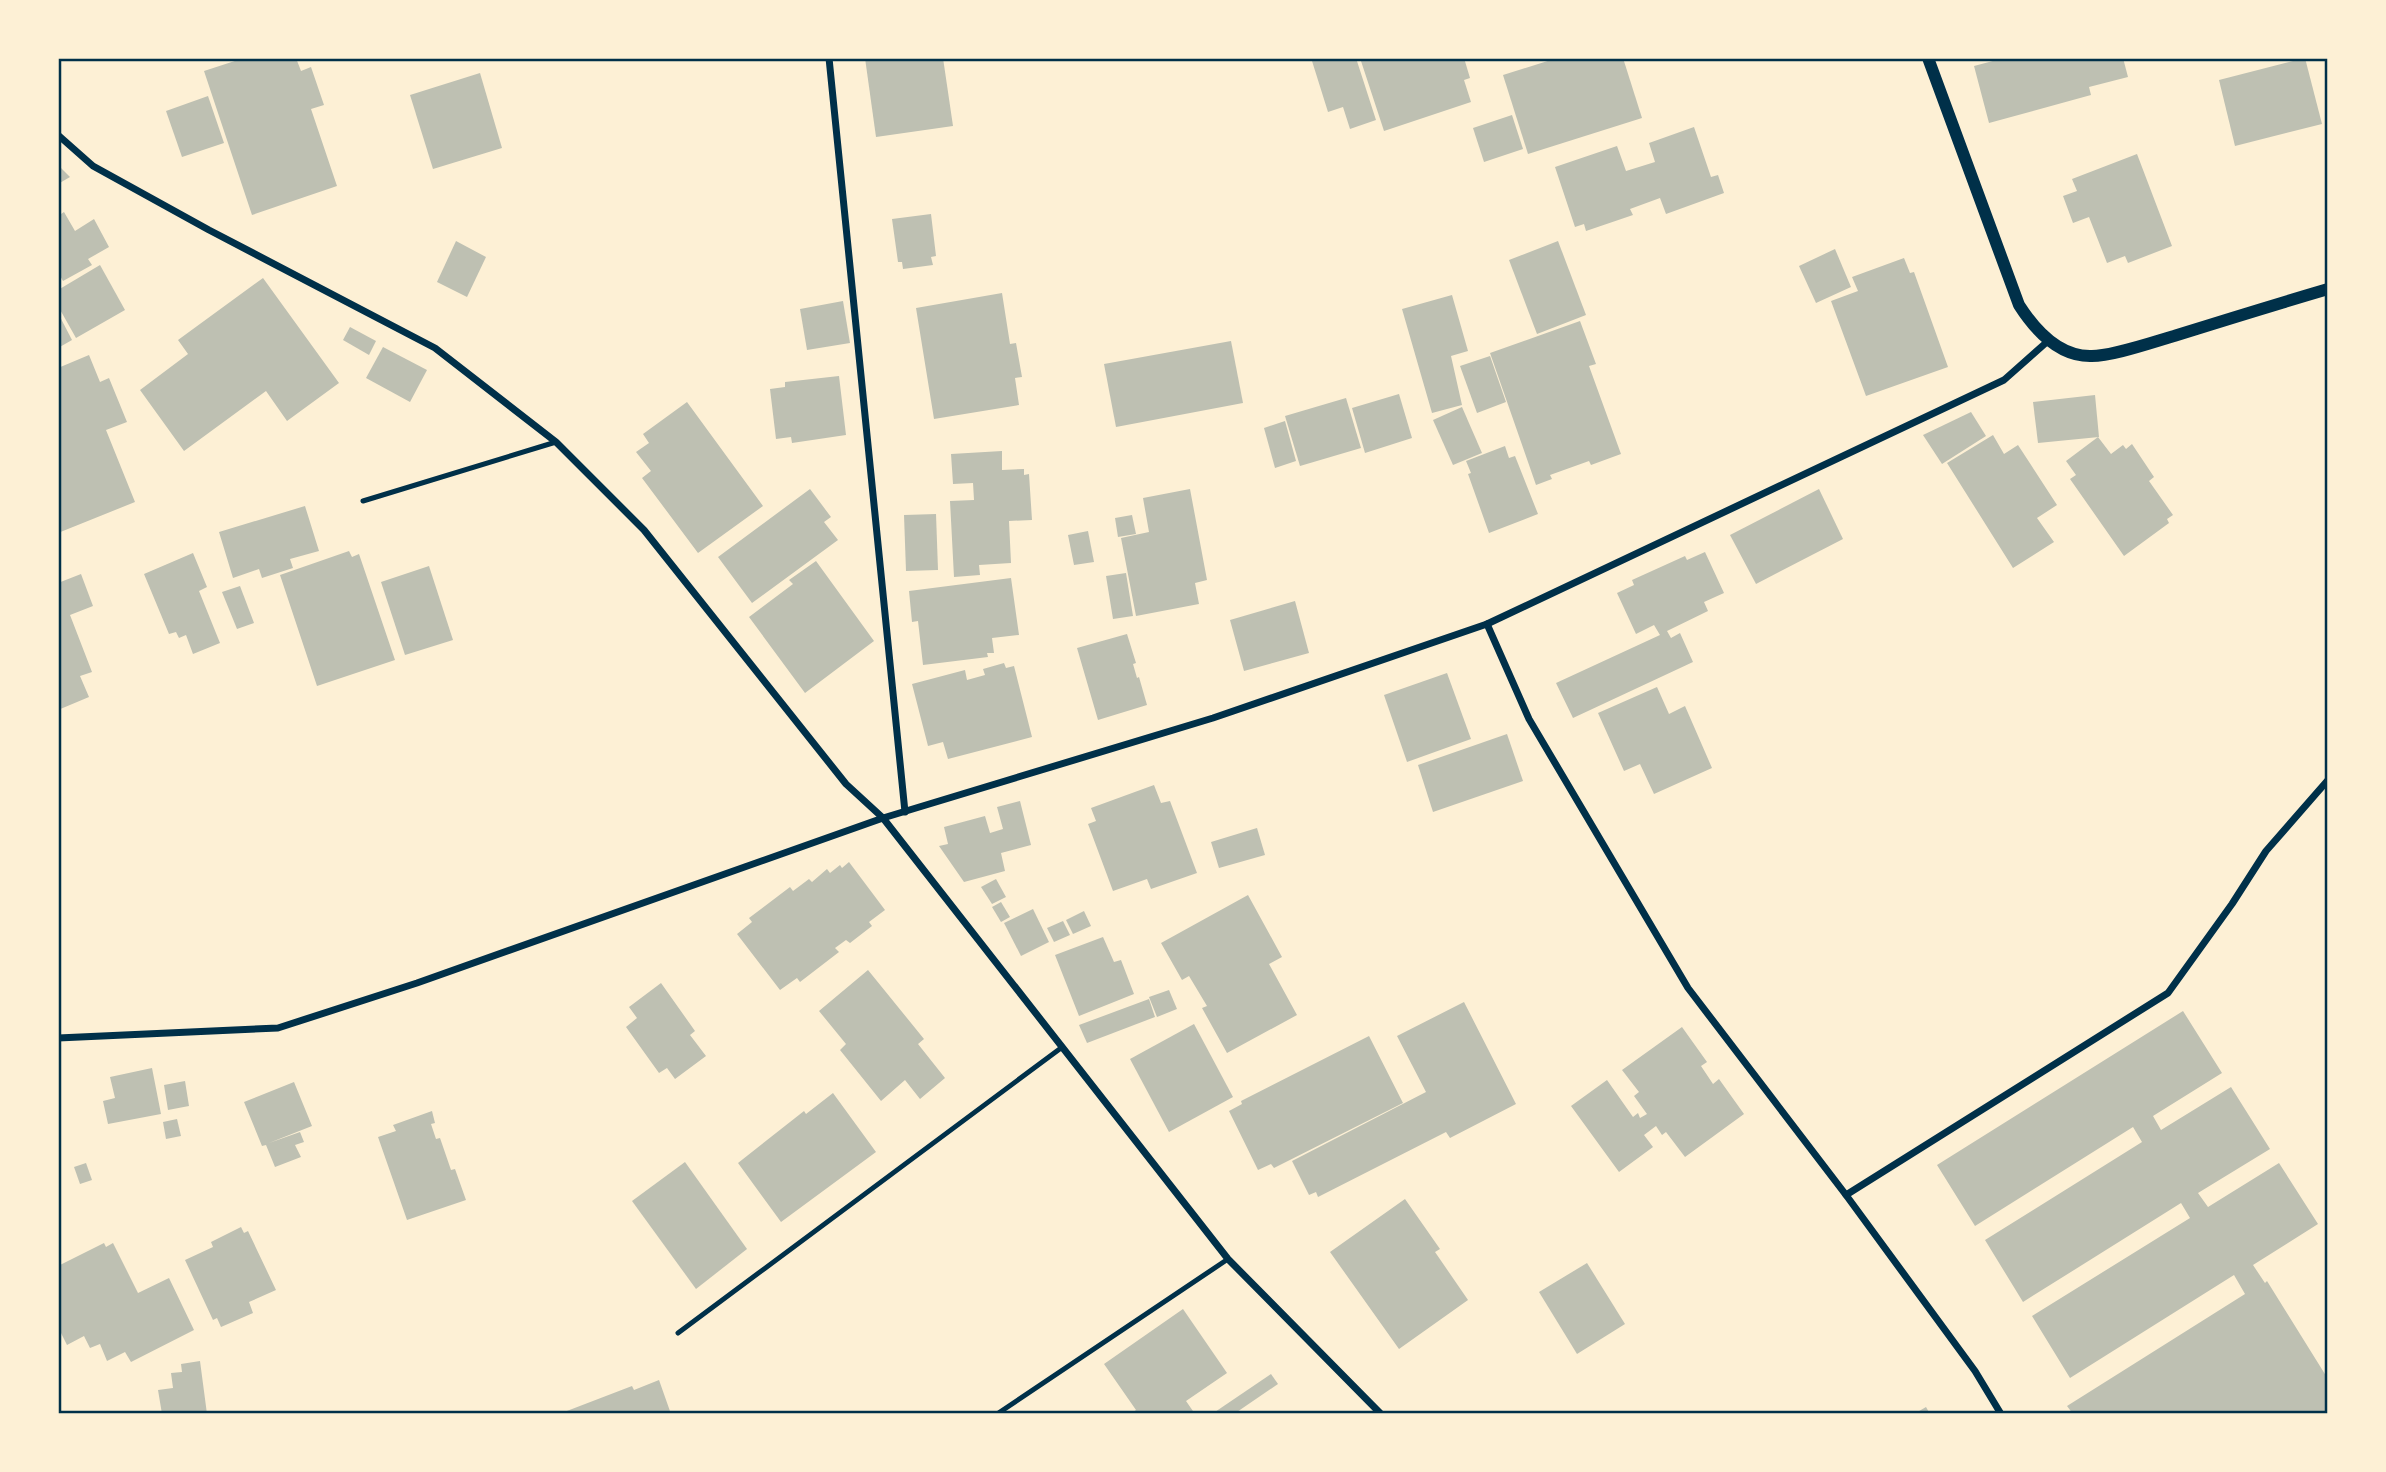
<svg xmlns="http://www.w3.org/2000/svg" width="2386" height="1472" font-family="Figtree,sans-serif">
  <style>
    .building { fill: #bec0b2 }
    .lines { fill: none; stroke-linecap: round; stroke-linejoin: round }
    .service { stroke: #003049; stroke-width: 5 }
    .minor { stroke: #003049; stroke-width: 7 }
    .tertiary { stroke: #003049; stroke-width: 12 }
    .neatline { fill: none; stroke: #003049; stroke-width: 2.5 }
  </style>
  <rect width="100%" height="100%" fill="#fdf0d5"/>
  <g class="building">
    <polygon points="244,58 296,58 301,71 311,67 324,105 311,109 337,186 252,215 204,71"/>
    <polygon points="865,58 943,58 953,126 876,137"/>
    <polygon points="1322,58 1356,58 1376,120 1350,129 1343,107 1328,112 1312,61"/>
    <polygon points="1360,58 1464,58 1470,78 1464,80 1471,102 1384,131"/>
    <polygon points="1557,58 1623,58 1642,118 1528,154 1503,75"/>
    <polygon points="2004,58 2123,58 2128,77 2089,87 2091,95 1989,123 1974,66"/>
    <polygon points="2305,58 2322,124 2235,146 2219,80"/>
    <polygon points="480,73 502,148 433,169 410,95"/>
    <polygon points="208,96 224,143 182,157 166,111"/>
    <polygon points="1512,115 1523,149 1484,162 1473,128"/>
    <polygon points="1694,127 1711,177 1718,175 1724,193 1666,214 1660,198 1630,209 1633,215 1586,231 1584,224 1575,227 1555,167 1617,146 1626,171 1655,162 1649,143"/>
    <polygon points="2137,154 2172,246 2128,263 2125,256 2107,263 2089,217 2073,223 2063,196 2077,191 2072,179"/>
    <polygon points="58,165 70,177 58,184"/>
    <polygon points="64,212 75,231 94,219 109,247 88,259 92,265 63,281 58,272 58,216"/>
    <polygon points="931,214 936,256 931,257 933,265 903,269 902,262 898,262 892,219"/>
    <polygon points="456,241 486,257 467,297 437,282"/>
    <polygon points="1558,241 1586,315 1537,334 1509,260"/>
    <polygon points="1835,249 1851,287 1816,303 1799,266"/>
    <polygon points="1904,258 1910,273 1914,272 1948,367 1866,396 1831,301 1858,291 1852,277"/>
    <polygon points="100,265 125,310 76,338 58,306 58,290"/>
    <polygon points="263,278 339,383 287,421 266,391 184,451 140,390 188,354 178,340"/>
    <polygon points="1002,293 1010,344 1016,343 1022,377 1015,378 1019,405 934,419 916,308"/>
    <polygon points="1452,295 1468,351 1451,356 1462,405 1432,413 1402,309"/>
    <polygon points="843,301 850,343 807,350 800,309"/>
    <polygon points="58,313 72,340 58,348"/>
    <polygon points="1580,321 1596,364 1589,366 1621,454 1591,465 1589,461 1550,475 1552,479 1536,485 1490,353"/>
    <polygon points="350,327 376,341 369,355 343,340"/>
    <polygon points="1231,341 1243,403 1116,427 1104,364"/>
    <polygon points="383,347 427,370 410,402 366,378"/>
    <polygon points="89,355 100,382 109,378 127,422 106,430 135,502 58,533 58,368"/>
    <polygon points="1490,356 1506,402 1477,413 1460,366"/>
    <polygon points="839,376 846,435 792,443 791,437 776,439 770,389 785,387 785,382"/>
    <polygon points="1399,394 1412,438 1365,453 1352,408"/>
    <polygon points="2095,395 2099,437 2038,443 2033,402"/>
    <polygon points="1346,398 1361,448 1300,466 1285,416"/>
    <polygon points="687,402 763,506 698,553 642,478 651,471 636,452 649,443 643,434"/>
    <polygon points="1462,407 1482,453 1453,465 1433,420"/>
    <polygon points="1971,412 1986,436 1942,464 1923,435"/>
    <polygon points="1285,421 1296,461 1275,468 1264,428"/>
    <polygon points="1993,435 2004,454 2018,445 2057,505 2037,518 2054,542 2013,568 1947,463"/>
    <polygon points="2098,437 2111,454 2123,445 2126,449 2132,444 2154,477 2149,481 2173,515 2167,519 2169,523 2124,556 2070,479 2076,475 2066,461"/>
    <polygon points="1505,446 1509,458 1515,456 1538,514 1489,533 1468,474 1471,473 1466,461"/>
    <polygon points="1002,451 1002,470 1024,469 1024,475 1029,474 1032,520 1009,521 1011,563 979,565 980,575 954,577 950,501 974,500 973,483 953,484 951,454"/>
    <polygon points="810,489 831,517 824,522 838,540 752,603 718,557"/>
    <polygon points="1190,489 1207,580 1195,583 1199,604 1136,616 1121,538 1149,532 1143,498"/>
    <polygon points="1819,489 1843,539 1756,584 1730,535"/>
    <polygon points="305,506 319,551 290,559 293,568 262,578 259,569 233,578 219,532"/>
    <polygon points="936,514 938,570 906,571 904,515"/>
    <polygon points="1132,515 1136,534 1118,537 1115,518"/>
    <polygon points="1088,531 1094,562 1074,565 1068,535"/>
    <polygon points="349,551 352,557 359,554 395,660 317,686 280,575"/>
    <polygon points="1705,552 1724,593 1704,602 1708,611 1667,631 1671,638 1680,633 1693,662 1573,718 1556,683 1660,635 1654,625 1636,634 1617,593 1634,585 1632,580 1685,556 1687,560"/>
    <polygon points="193,553 207,587 199,591 220,643 193,654 186,635 179,638 176,632 169,634 144,574"/>
    <polygon points="816,561 874,641 805,693 749,617 793,584 789,580"/>
    <polygon points="429,566 453,640 405,655 381,582"/>
    <polygon points="1126,573 1133,616 1113,619 1106,576"/>
    <polygon points="81,574 93,606 70,615 92,672 80,676 89,697 58,710 58,583"/>
    <polygon points="1011,578 1019,635 992,638 994,653 987,653 988,657 923,665 918,621 912,622 909,591"/>
    <polygon points="240,586 254,623 237,629 222,592"/>
    <polygon points="1295,601 1309,653 1244,671 1230,620"/>
    <polygon points="1127,634 1136,663 1133,664 1137,678 1139,677 1147,705 1098,720 1077,648"/>
    <polygon points="1004,663 1006,668 1014,666 1032,737 948,759 943,742 928,746 912,684 965,670 967,680 985,675 983,669"/>
    <polygon points="1447,673 1471,739 1407,762 1384,695"/>
    <polygon points="1657,687 1669,714 1685,706 1712,768 1654,794 1640,764 1624,771 1598,713"/>
    <polygon points="1507,734 1523,781 1433,812 1418,765"/>
    <polygon points="1154,785 1161,803 1170,801 1197,873 1151,889 1147,879 1113,891 1088,824 1096,821 1091,808"/>
    <polygon points="1020,801 1031,845 1001,853 1005,871 964,882 939,846 948,844 944,827 985,816 990,833 1003,829 997,807"/>
    <polygon points="1257,828 1265,855 1219,868 1211,842"/>
    <polygon points="849,862 885,910 869,922 872,926 850,943 846,940 835,948 839,952 800,982 797,978 780,990 737,934 752,922 749,918 790,887 793,891 809,879 812,882 827,869 830,873 840,865 842,868"/>
    <polygon points="996,879 1006,897 992,904 981,887"/>
    <polygon points="1248,895 1282,957 1269,964 1297,1015 1227,1053 1202,1008 1207,1006 1189,976 1182,980 1161,943"/>
    <polygon points="1001,902 1010,917 1001,922 992,907"/>
    <polygon points="1033,909 1049,942 1021,956 1004,923"/>
    <polygon points="1084,911 1091,926 1073,934 1066,920"/>
    <polygon points="1063,921 1070,935 1054,942 1047,928"/>
    <polygon points="1103,937 1114,962 1121,960 1134,994 1079,1016 1055,955"/>
    <polygon points="868,970 924,1039 918,1044 945,1078 920,1099 905,1080 881,1101 840,1050 846,1044 819,1011"/>
    <polygon points="661,983 695,1031 690,1035 706,1056 675,1079 667,1068 659,1073 626,1027 637,1018 629,1007"/>
    <polygon points="1169,990 1177,1009 1157,1017 1149,997"/>
    <polygon points="1149,999 1155,1017 1087,1043 1079,1025"/>
    <polygon points="1464,1002 1516,1104 1450,1138 1446,1132 1318,1197 1316,1192 1309,1195 1292,1161 1426,1092 1397,1036"/>
    <polygon points="2183,1011 2222,1073 2153,1116 2161,1130 2231,1087 2270,1149 2198,1193 2208,1207 2279,1163 2318,1224 2253,1265 2265,1283 2267,1281 2328,1379 2328,1414 2073,1414 2067,1406 2245,1294 2234,1275 2070,1378 2032,1316 2190,1218 2181,1203 2023,1302 1985,1240 2142,1142 2133,1127 1975,1226 1937,1165"/>
    <polygon points="1194,1024 1233,1097 1169,1132 1130,1059"/>
    <polygon points="1682,1027 1707,1062 1701,1066 1713,1084 1719,1079 1744,1114 1685,1157 1666,1132 1662,1135 1656,1126 1644,1135 1653,1147 1619,1172 1571,1106 1607,1080 1633,1117 1638,1113 1640,1118 1647,1114 1634,1096 1639,1092 1622,1070"/>
    <polygon points="1369,1036 1403,1103 1274,1168 1271,1164 1258,1170 1229,1111 1242,1104 1241,1101"/>
    <polygon points="152,1068 161,1114 108,1124 103,1101 115,1098 110,1077"/>
    <polygon points="185,1081 189,1106 168,1110 164,1085"/>
    <polygon points="294,1082 312,1126 269,1143 300,1132 304,1142 295,1145 301,1157 275,1167 266,1145 262,1146 244,1102"/>
    <polygon points="833,1093 876,1152 781,1222 738,1163 804,1111 806,1114"/>
    <polygon points="432,1111 435,1123 431,1124 436,1139 440,1138 451,1170 455,1169 466,1200 407,1220 378,1137 396,1131 393,1125"/>
    <polygon points="177,1119 181,1136 166,1139 163,1122"/>
    <polygon points="685,1162 747,1249 696,1289 632,1201"/>
    <polygon points="86,1163 92,1180 80,1184 74,1167"/>
    <polygon points="1405,1199 1440,1249 1435,1252 1468,1300 1399,1349 1330,1252"/>
    <polygon points="241,1227 244,1233 248,1231 276,1290 249,1302 253,1313 221,1327 217,1318 213,1320 185,1260 213,1247 211,1242"/>
    <polygon points="104,1243 106,1247 113,1243 138,1293 169,1278 194,1330 131,1362 125,1352 107,1361 100,1344 90,1348 84,1336 67,1345 58,1327 58,1266"/>
    <polygon points="1587,1263 1625,1324 1577,1354 1539,1292"/>
    <polygon points="1183,1309 1227,1373 1186,1401 1195,1414 1133,1414 1132,1413 1136,1410 1104,1364"/>
    <polygon points="200,1361 207,1414 162,1414 158,1390 173,1388 171,1373 182,1372 181,1364"/>
    <polygon points="1271,1374 1278,1384 1234,1414 1212,1414"/>
    <polygon points="659,1380 671,1414 559,1414 632,1386 634,1390"/>
    <polygon points="1926,1407 1930,1414 1914,1414"/>
  </g>
  <g class="lines">
    <g class="service">
      <polyline points="363,501 556,442"/>
      <polyline points="678,1333 1061,1048"/>
      <polyline points="997,1414 1228,1259"/>
    </g>
    <g class="minor">
      <polyline points="829,58 905,812"/>
      <polyline points="58,135 93,166 209,230 435,348 556,442 644,530 846,784 883,818 1228,1259 1381,1414"/>
      <polyline points="1487,624 1529,719 1688,988 1846,1195 1975,1371 2001,1414"/>
      <polyline points="58,1038 278,1028 417,983 883,818 1213,718 1487,624 2004,380 2048,341"/>
      <polyline points="1846,1195 2168,993 2232,904 2266,851 2328,780"/>
    </g>
    <path class="tertiary" d="M1928,58L2019,305C2035,330 2058,356 2090,356C2110,357 2153,342 2174,336C2225,320 2277,304 2328,289"/>
  </g>
  <rect width="2386" height="1472" fill="none" stroke="#fdf0d5" stroke-width="119"/>
  <rect x="60" y="60" width="2266" height="1352" class="neatline"/>
</svg>
